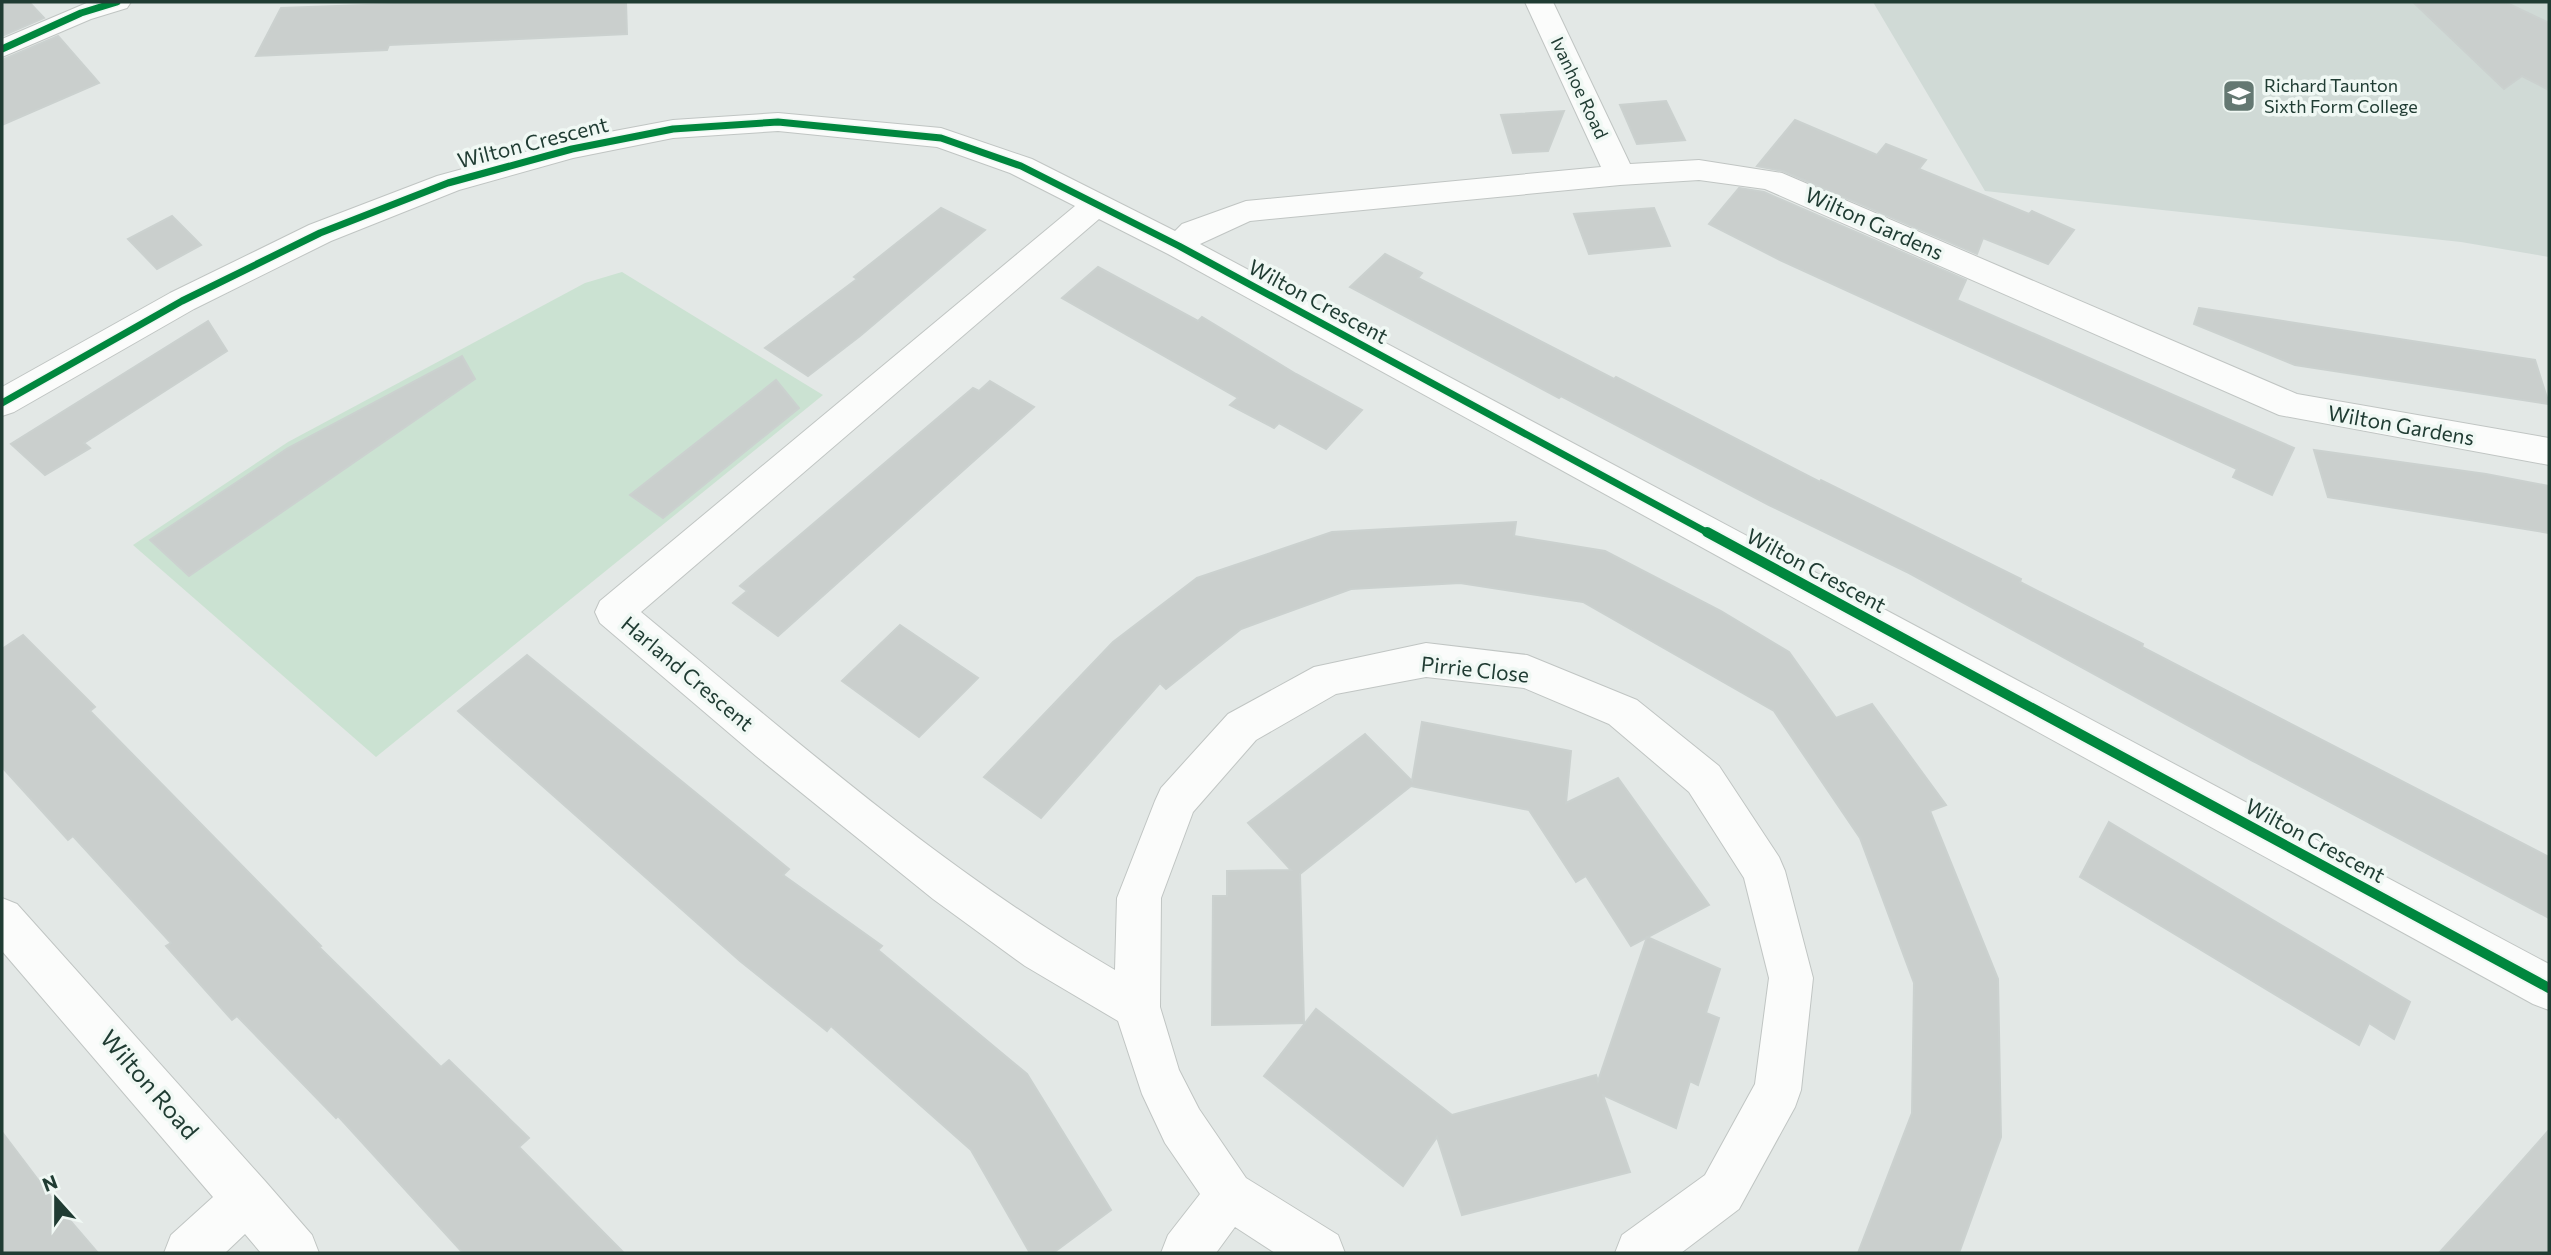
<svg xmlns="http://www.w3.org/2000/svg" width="2551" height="1255" font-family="Commissioner,sans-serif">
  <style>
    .built { fill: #d0dad6 }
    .green { fill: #cbe2d2 }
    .building { fill: #cacfcd; stroke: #cbd1cf; stroke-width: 2 }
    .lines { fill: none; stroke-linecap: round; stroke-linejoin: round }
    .minor-casing { stroke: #c0c5c3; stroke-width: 2 }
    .minor { fill: #fbfcfb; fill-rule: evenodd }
    .cycleway-far1-casing { stroke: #f0f8f4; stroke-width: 10 }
    .cycleway-casing { stroke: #f0f8f4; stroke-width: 14 }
    .cycleway-far1 { stroke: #00873e; stroke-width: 7 }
    .cycleway { stroke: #00873e; stroke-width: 10 }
    .labels { text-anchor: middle; stroke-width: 7; stroke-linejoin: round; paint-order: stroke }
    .far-poi-label { font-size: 18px; fill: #203c33; stroke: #f0f8f4; text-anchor: start }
    .far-street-label { font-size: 18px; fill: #203c33; stroke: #f0f8f4 }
    .street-label { font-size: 21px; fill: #203c33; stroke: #f0f8f4 }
    .near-street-label { font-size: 24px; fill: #203c33; stroke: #f0f8f4 }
  </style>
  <rect width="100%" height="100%" fill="#e3e8e6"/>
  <polygon class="built" points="1873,2 2549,2 2549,257 2461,242 1985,191"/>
  <polygon class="green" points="622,272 823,395 376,757 133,545 288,442 585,283"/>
  <g class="building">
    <polygon points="2,2 29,2 44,18 2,36"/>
    <polygon points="450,2 626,2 627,34 389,45 387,50 256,56 281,8"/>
    <polygon points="2413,2 2505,2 2549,23 2549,90 2522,76 2504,89"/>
    <polygon points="58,36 99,83 2,125 2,60"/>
    <polygon points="1666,101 1685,140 1637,144 1620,105"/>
    <polygon points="1564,111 1548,151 1513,153 1501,115"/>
    <polygon points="1795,120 1877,155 1886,144 1926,160 1919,169 2029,214 2032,211 2074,230 2048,264 1983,238 1977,254 1783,171 1757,166"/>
    <polygon points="1739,188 1764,192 1966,280 1957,300 2294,448 2272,495 2233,477 2237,469 1780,260 1709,224"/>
    <polygon points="941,208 985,230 860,336 808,376 765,348 857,279 854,277"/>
    <polygon points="1654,208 1670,246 1589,254 1574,214"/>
    <polygon points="172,216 201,245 157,269 128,239"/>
    <polygon points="1385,254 1422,273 1418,278 1614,379 1616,377 1820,482 1821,480 2021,579 2020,582 2143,644 2142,647 2549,857 2549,918 2253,761 1909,573 1769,505 1561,396 1559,398 1350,287"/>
    <polygon points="1098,267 1198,321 1202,317 1296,374 1362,410 1326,449 1279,423 1274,428 1230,405 1238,398 1062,298"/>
    <polygon points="2199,308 2535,360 2549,404 2295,365 2194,324"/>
    <polygon points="208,321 227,351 84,443 90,448 45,475 11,444"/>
    <polygon points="462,356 475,379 189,576 150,540 288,448"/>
    <polygon points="776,380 799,408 663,518 630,495"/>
    <polygon points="990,381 1034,407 778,636 733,603 747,591 740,586 973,388 979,391"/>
    <polygon points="2314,450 2486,474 2549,486 2549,533 2328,497"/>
    <polygon points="1516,522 1514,536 1605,551 1721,611 1789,652 1836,718 1872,704 1946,805 1930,811 1998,979 2001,1137 1959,1253 1858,1253 1912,1113 1914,983 1860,838 1774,711 1583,602 1460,583 1351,589 1241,629 1166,689 1160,683 1041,818 984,777 1113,642 1197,578 1332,532"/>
    <polygon points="900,625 978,678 919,737 842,681"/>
    <polygon points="23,635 95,707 90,711 321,946 319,947 441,1067 449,1060 529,1138 519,1147 624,1253 463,1253 338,1116 336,1118 237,1016 232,1020 166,946 171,943 73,836 68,840 2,767 2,649"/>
    <polygon points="527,655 789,869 783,875 882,946 878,950 1027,1074 1111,1210 1053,1253 1030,1253 971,1150 831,1026 827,1031 740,961 458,711"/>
    <polygon points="1422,722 1571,751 1566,803 1618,778 1709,905 1631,946 1586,876 1576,882 1529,810 1411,786 1300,874 1304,1023 1212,1025 1213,896 1227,896 1227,871 1291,870 1248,823 1365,734 1412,781"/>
    <polygon points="2109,822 2410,1002 2394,1039 2369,1023 2359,1045 2080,877"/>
    <polygon points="1647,937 1720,969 1706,1013 1719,1018 1698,1085 1690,1081 1676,1128 1603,1095 1630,1172 1462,1215 1437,1137 1403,1186 1264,1076 1316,1009 1452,1115 1596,1075 1598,1081"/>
    <polygon points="2549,1130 2549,1253 2439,1253 2480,1208"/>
    <polygon points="2,1132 61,1210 98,1253 2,1253"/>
  </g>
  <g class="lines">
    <defs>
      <g id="minor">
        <polygon points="89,2 131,2 127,8 91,19 2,57 2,39"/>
        <path d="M1525,2H1553L1630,164L1699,160L1782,173L2297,394L2549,438V465L2279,415L1765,189L1699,180L1620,185L1250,221L1200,244L2549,964V1010L2533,1004L1168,254L1099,219L641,612C792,737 945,872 1115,970L1117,898L1155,801L1161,788L1228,714L1314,667L1426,643L1527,655L1637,700L1719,766L1779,857L1785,871L1813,978L1801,1090L1795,1107L1739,1209L1681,1253H1615L1622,1235L1705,1175L1755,1084L1769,978L1744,878L1689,792L1609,724L1524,688L1426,677L1336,694L1256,740L1193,812L1161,898L1160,1007L1179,1070L1199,1109L1246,1178L1338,1235L1345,1253H1275L1235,1227L1216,1253H1161L1168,1235L1200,1194L1165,1143L1142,1094L1118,1021L1025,966L933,899L756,756L600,623L595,612L600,601L1075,206L1010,173L937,147L778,131L673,138L573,158L459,190L331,241L194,309L14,412L2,416V387L170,293L309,225L437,176L572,139L673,120L778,113L941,128L1032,159L1175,231L1182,224L1246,201L1601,167Z"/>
        <polygon points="2,898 17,904 265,1181 312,1235 319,1253 261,1253 245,1234 225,1253 164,1253 171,1235 213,1197 2,951"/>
      </g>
    </defs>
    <use href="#minor" class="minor-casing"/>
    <use href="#minor" class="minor"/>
    <defs>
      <g id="cycleway-far1">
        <polyline points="2,49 81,13 117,2"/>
        <polyline points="2,403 182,301 320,233 448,183 572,149 673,129 778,122 941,138 1021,166 1179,246 1710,534"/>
      </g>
      <polyline id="cycleway" points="1707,532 2549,988"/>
    </defs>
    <use href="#cycleway-far1" class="cycleway-far1-casing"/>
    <use href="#cycleway" class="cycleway-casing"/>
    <use href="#cycleway-far1" class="cycleway-far1"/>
    <use href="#cycleway" class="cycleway"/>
  </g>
  <defs>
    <symbol id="university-square" viewBox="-11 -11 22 22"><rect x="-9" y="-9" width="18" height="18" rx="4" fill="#647872" stroke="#f0f8f4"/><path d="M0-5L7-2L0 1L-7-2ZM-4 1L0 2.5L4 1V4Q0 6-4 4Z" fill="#fff"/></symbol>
  </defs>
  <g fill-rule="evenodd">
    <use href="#university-square" x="2220" y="77" width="38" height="38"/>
  </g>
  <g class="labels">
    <g class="far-poi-label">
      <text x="2264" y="92">Richard Taunton<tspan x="2264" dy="21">Sixth Form College</tspan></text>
    </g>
    <g class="far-street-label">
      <text transform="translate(1579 88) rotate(65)" y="6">Ivanhoe Road</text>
    </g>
    <g class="street-label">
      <text transform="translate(533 143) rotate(-14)" y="7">Wilton Crescent</text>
      <text transform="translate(1874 224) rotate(24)" y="7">Wilton Gardens</text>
      <text transform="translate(1318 302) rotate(28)" y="7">Wilton Crescent</text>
      <text transform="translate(2401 426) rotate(10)" y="7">Wilton Gardens</text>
      <text transform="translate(1816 571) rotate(28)" y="7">Wilton Crescent</text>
      <text transform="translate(1475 670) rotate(6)" y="7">Pirrie Close</text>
      <text transform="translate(687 674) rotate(40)" y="7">Harland Crescent</text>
      <text transform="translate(2315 841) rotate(28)" y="7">Wilton Crescent</text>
    </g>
    <g class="near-street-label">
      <text transform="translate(149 1085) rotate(49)" y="8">Wilton Road</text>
    </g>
  </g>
  <rect width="2551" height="1255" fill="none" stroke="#203c33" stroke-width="7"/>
  <g transform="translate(56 1199) rotate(339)" stroke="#f0f8f4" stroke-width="5" paint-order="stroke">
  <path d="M0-5L12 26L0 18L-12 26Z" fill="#203c33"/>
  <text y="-10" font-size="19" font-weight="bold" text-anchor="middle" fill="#203c33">N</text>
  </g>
</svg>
